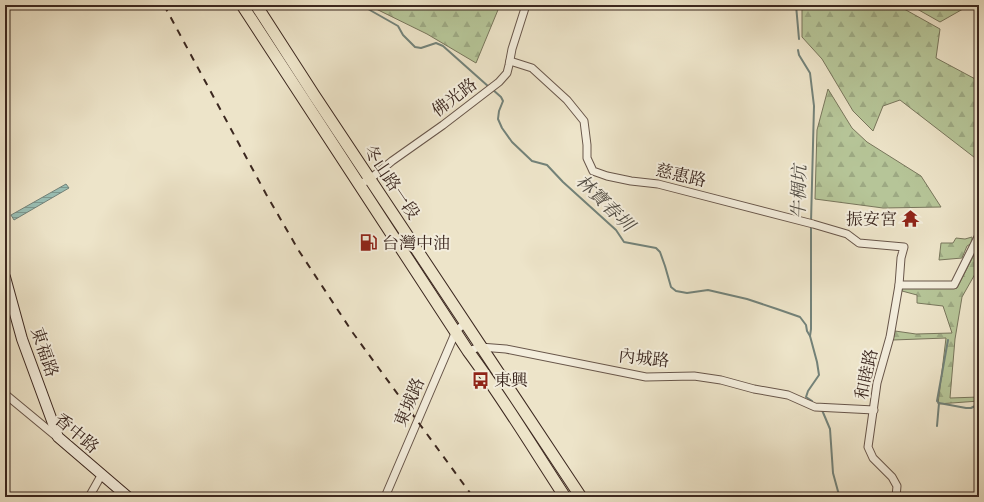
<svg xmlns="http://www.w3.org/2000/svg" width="984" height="502" font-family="'IM FELL DW Pica','Noto Serif TC',serif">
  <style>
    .forest { fill: url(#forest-firs); stroke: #78765c }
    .water { fill: url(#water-rules); stroke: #738279 }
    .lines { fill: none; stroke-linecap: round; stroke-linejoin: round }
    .stream { stroke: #738279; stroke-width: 2 }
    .street-casing { stroke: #68564a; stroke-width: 9 }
    .secondary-casing { stroke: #3b271f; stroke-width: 12 }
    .primary-casing { stroke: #3b271f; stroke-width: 13 }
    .street { stroke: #f3eddc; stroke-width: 7 }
    .secondary { stroke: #f3eddc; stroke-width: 10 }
    .primary { stroke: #ede4c9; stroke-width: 11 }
    .rail { stroke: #3b271f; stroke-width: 2; stroke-dasharray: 7 7; stroke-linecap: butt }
    .labels { text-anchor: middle; stroke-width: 4; stroke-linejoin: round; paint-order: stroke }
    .street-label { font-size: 17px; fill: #3b271f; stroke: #f3eddc }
    .poi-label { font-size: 17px; fill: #3b271f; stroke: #f3eddc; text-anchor: start }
    .water-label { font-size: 18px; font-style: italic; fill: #524d44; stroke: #f3eddc }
  </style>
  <defs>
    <pattern id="forest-firs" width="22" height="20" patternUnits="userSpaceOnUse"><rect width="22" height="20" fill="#b6c598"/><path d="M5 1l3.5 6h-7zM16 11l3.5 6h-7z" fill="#9da983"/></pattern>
    <pattern id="water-rules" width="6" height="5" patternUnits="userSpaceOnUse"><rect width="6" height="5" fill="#99bfb5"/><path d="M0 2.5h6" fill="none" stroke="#7e9b93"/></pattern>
  </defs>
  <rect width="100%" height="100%" fill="#ede4c9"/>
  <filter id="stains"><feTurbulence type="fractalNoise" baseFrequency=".005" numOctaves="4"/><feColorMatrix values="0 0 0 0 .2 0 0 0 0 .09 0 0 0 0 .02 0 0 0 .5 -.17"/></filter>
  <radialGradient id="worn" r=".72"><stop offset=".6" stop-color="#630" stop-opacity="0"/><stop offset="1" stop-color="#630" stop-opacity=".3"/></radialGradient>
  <g class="forest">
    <polygon points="368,5 500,5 476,63 427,34"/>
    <polygon points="802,5 897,5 940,29 936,58 979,81 979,161 900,100 883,106 873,131 853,111 822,59 802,37"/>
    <polygon points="910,5 970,5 940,22"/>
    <polygon points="828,89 852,128 867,142 921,176 941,207 883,208 815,199 817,130"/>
    <polygon points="972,237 972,243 967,246 962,258 939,260 941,243 953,243 956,238 965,239"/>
    <polygon points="979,245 979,267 962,297 955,339 950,398 979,397 979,401 938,404 946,338 893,340 895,331 916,334 952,333 943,306 917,303 917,295 902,291 903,287 957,288"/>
  </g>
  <polygon class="water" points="66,184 69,188 14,220 11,215"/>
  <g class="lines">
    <g class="stream">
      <polyline points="353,5 355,8 362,8 368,9 398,26 403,35 415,47 421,48 436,43 443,46 489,87"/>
      <polyline points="796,5 799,39"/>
      <polyline points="798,50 799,55 810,73 814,106 811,222"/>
      <polyline points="492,89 501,97 503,101 499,111 498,119 502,128 512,142 532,161 547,165 563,182 616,230 624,242 656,248 660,252 665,266 671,287 676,291 687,293 708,290 747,299 777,309 800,317 806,325 807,331 810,336 817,362 819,375 808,391 806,397 812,401"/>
      <polyline points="810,336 811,329 811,226"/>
      <polyline points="939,403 966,408 971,408 979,404"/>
      <polyline points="822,410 830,429 833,473 839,495 841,497"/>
      <polyline points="937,426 939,403 937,401 948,340"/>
    </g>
    <defs>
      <g id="street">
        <polyline points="510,61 532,68 567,100 584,121 587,145 587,158 593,171 607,176 631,181 658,184 813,224 847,234 859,243 904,247 901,258 899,285 890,337 877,383 868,447 873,458 892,477 897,486 896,497"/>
        <polyline points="360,184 370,179 392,161 443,125 499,82 507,73 509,65 512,49 526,5"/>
        <polyline points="899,285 954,285 979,235"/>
        <polyline points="468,351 480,347 506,349 646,377 694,376 721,380 754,389 788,395 815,407 874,410"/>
        <polyline points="5,394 57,437"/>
        <polyline points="89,497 102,474"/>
        <polyline points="385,497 456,331 465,323"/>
      </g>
      <polyline id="secondary" points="5,277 22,339 58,437 128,497"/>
      <g id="primary">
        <path d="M242,5L468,351C503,398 533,448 565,497"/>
        <polyline points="256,5 314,95 581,497"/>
      </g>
    </defs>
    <use href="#street" class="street-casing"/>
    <use href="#secondary" class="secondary-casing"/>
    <use href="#primary" class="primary-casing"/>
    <use href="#street" class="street"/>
    <use href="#secondary" class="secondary"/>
    <use href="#primary" class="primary"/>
    <polyline class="rail" points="164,5 266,194 299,251 353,333 473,497"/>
  </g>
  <defs>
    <symbol id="temple-bare" viewBox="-9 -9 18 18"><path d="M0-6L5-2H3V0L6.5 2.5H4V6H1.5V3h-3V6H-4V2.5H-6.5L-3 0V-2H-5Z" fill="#8f2418" stroke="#f3eddc" stroke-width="2.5" paint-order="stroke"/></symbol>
    <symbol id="fuel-bare" viewBox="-9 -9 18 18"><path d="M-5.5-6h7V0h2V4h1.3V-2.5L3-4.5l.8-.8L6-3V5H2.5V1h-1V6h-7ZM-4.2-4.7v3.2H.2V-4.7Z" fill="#8f2418" stroke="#f3eddc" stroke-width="2.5" paint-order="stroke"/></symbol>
    <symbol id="bus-bare" viewBox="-9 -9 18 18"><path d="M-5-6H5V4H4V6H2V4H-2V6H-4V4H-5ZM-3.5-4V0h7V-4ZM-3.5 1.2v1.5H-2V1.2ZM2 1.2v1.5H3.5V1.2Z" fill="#8f2418" stroke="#f3eddc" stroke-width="2.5" paint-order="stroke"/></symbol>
  </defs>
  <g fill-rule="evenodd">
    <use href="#temple-bare" x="898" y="206" width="25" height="25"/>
    <use href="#fuel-bare" x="356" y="230" width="25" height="25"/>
    <use href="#bus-bare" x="468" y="368" width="25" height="25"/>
  </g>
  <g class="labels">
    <g class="street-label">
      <text transform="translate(454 97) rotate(-37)" y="6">佛光路</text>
      <text transform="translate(681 175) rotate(13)" y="6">慈惠路</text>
      <text transform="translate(392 182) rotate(56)" y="6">冬山路一段</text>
      <text transform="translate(45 352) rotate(71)" y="6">東福路</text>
      <text transform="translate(644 358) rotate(6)" y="6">內城路</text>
      <text transform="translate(866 374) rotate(-78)" y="6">和睦路</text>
      <text transform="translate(409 402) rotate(-67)" y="6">東城路</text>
      <text transform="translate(77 433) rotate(40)" y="6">香中路</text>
    </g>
    <g class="poi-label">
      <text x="897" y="225" text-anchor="end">振安宮</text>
      <text x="382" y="249">台灣中油</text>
      <text x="494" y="386">東興</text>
    </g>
    <g class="water-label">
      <text transform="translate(799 192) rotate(-89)" y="6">牛椆坑</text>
      <text transform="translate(605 203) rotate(44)" y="6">林寶春圳</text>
    </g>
  </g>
  <rect width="984" height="502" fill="none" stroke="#ede4c9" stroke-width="20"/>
  <rect x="6" y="6" width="972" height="490" fill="none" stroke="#3b271f" stroke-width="2"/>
  <rect x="10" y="10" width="964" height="482" fill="none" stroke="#3b271f"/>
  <rect width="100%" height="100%" filter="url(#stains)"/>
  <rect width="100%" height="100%" fill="url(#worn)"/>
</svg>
